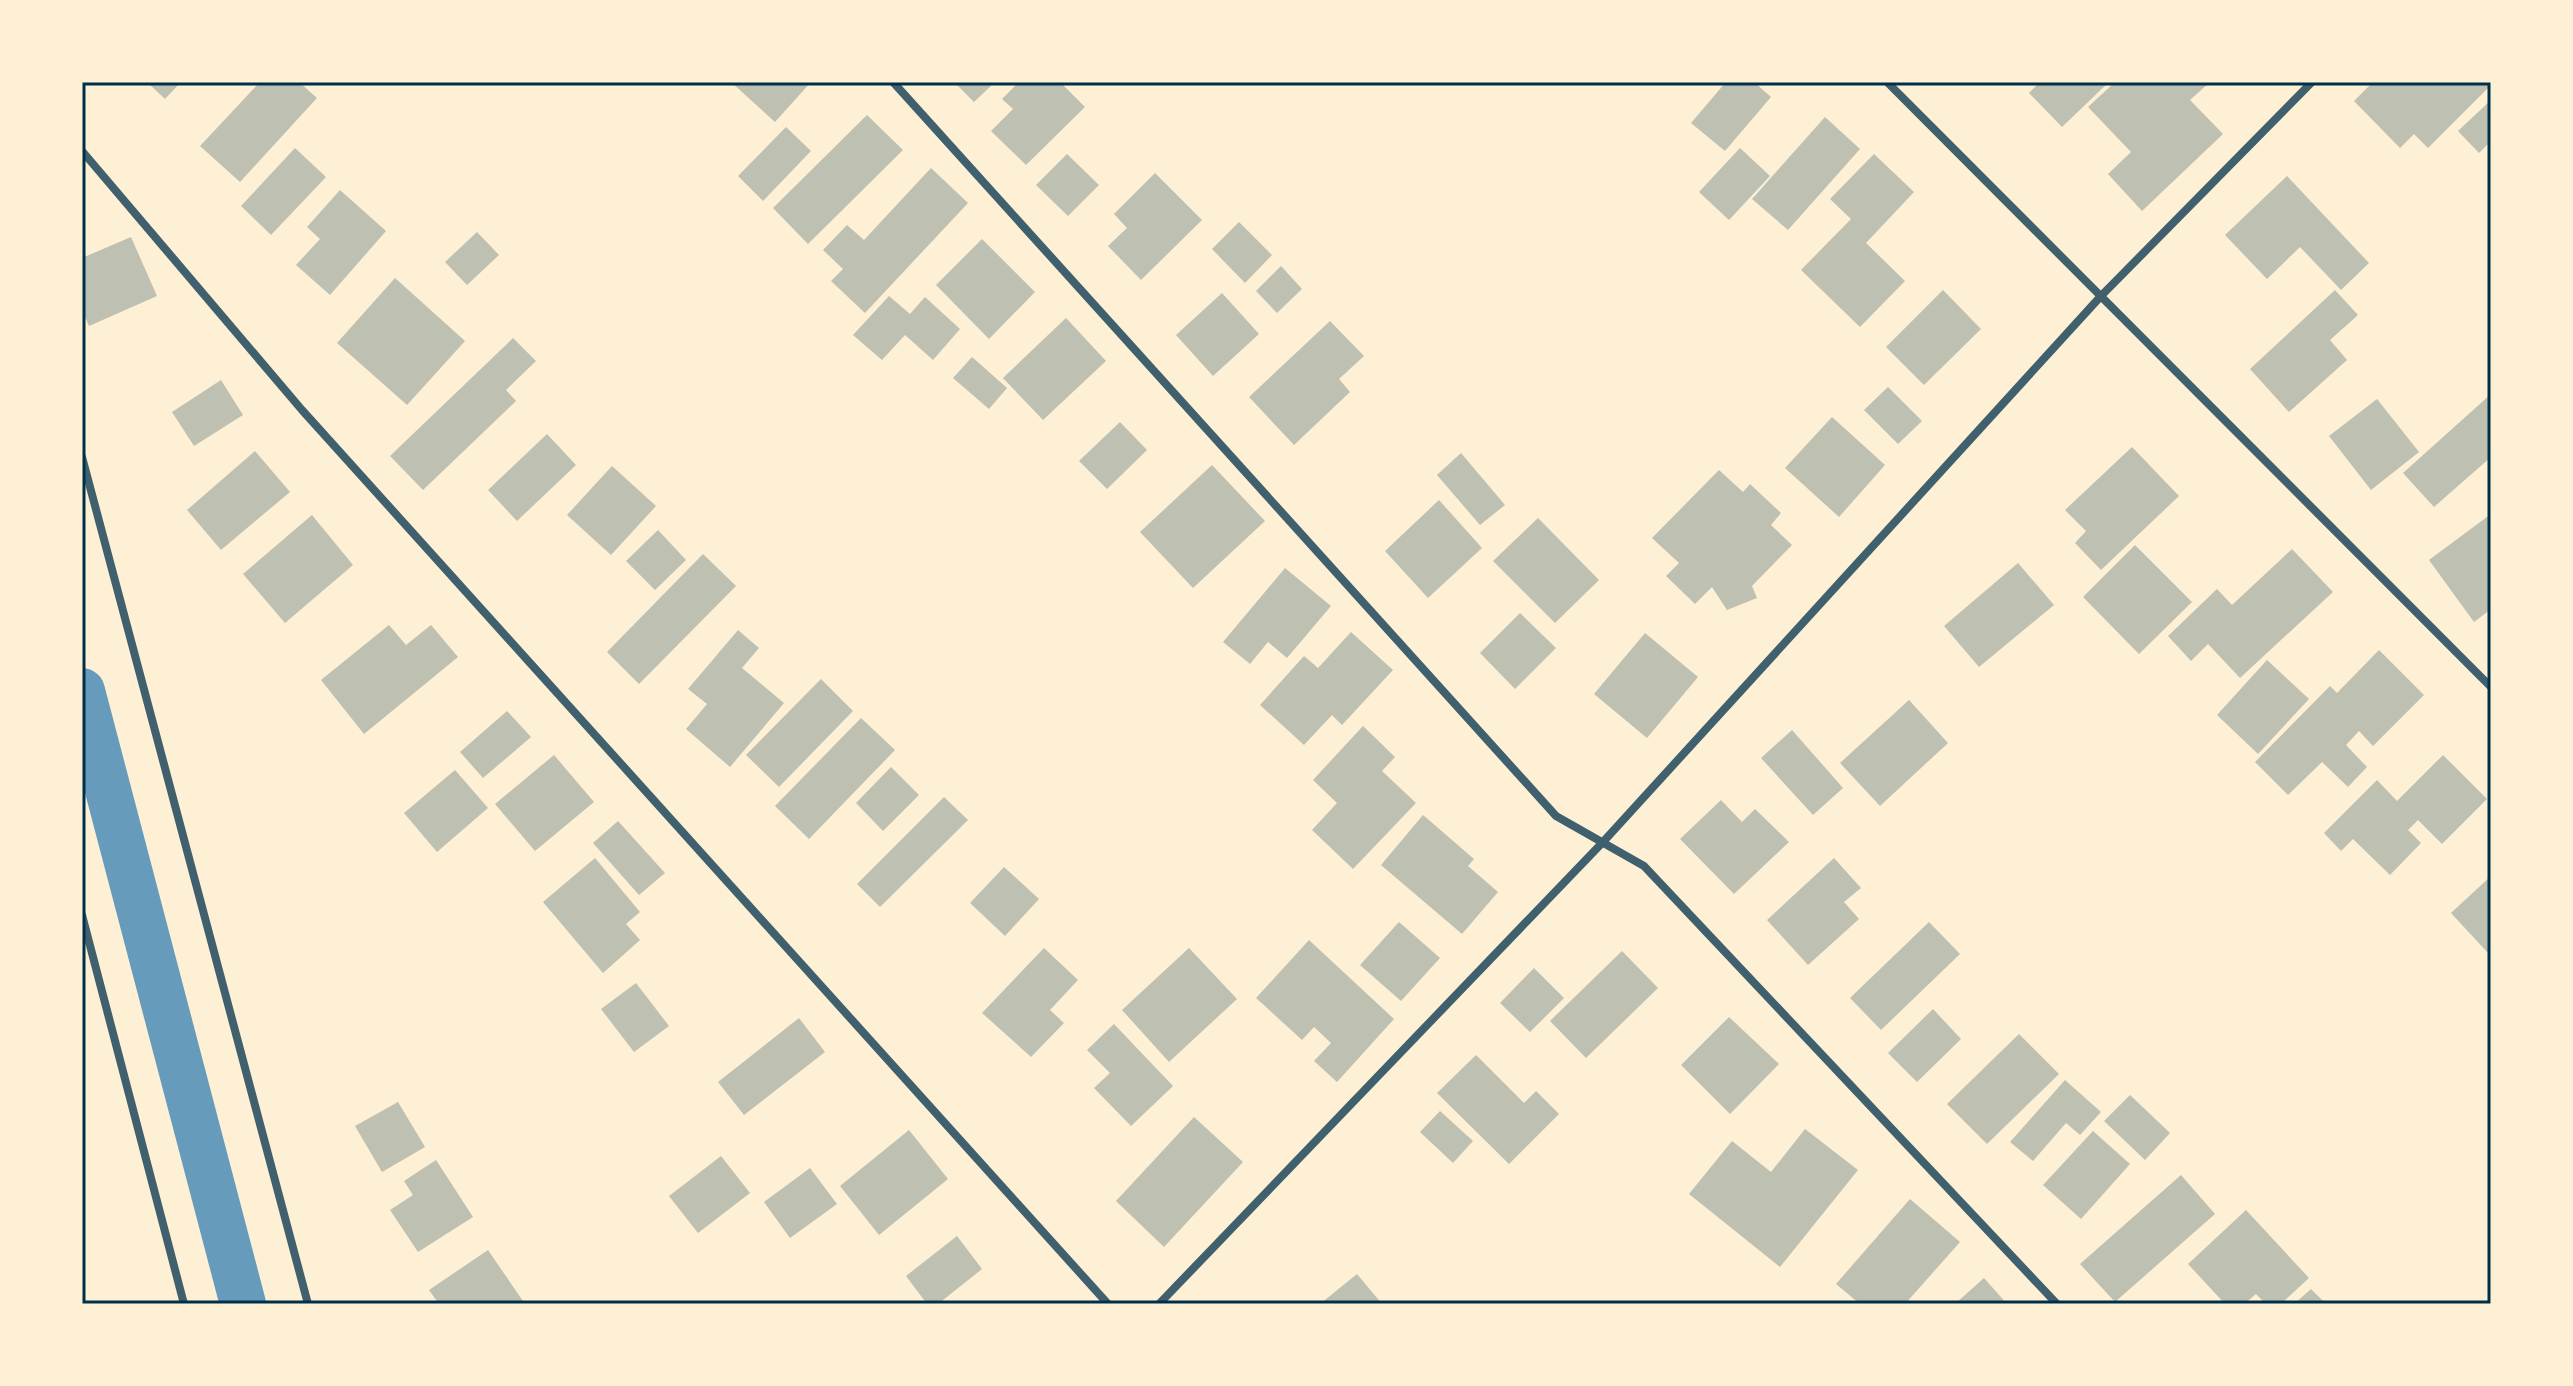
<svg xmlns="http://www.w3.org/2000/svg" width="2573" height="1386" font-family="Helvetica,sans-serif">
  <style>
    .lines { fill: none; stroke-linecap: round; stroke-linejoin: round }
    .canal { stroke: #669bbc; stroke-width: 46 }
    .building { fill: #bec0b2 }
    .minor { stroke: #3f606c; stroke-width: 8 }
    .neatline { fill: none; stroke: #003049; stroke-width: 3 }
  </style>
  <rect width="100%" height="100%" fill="#fdf0d5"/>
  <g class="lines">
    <polyline class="canal" points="82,691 243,1304"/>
  </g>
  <g class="building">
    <polygon points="147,82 181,82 165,99"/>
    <polygon points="260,82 299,82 317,98 240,182 200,146"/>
    <polygon points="731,82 811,82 775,122"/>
    <polygon points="954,82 995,82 974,102"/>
    <polygon points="1019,82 1060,82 1085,107 1026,165 991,131 1013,109 1002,99"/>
    <polygon points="1726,82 1754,82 1771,97 1725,151 1691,123"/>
    <polygon points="2040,82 2109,82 2062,127 2029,93"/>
    <polygon points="2115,82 2210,82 2190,100 2223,134 2142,211 2108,174 2131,152 2088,107"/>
    <polygon points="2373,82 2491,82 2491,85 2428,148 2414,134 2400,148 2354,101"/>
    <polygon points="2491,100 2491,141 2479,153 2458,131"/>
    <polygon points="867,115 903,150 808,244 773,208"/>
    <polygon points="1825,117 1860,149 1788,230 1752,199"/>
    <polygon points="786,127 811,151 763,201 738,176"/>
    <polygon points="295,148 326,177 271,235 241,206"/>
    <polygon points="1740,148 1770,176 1729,220 1699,192"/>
    <polygon points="1067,154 1099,185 1068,216 1036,185"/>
    <polygon points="1874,154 1914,192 1866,243 1905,281 1860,327 1801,270 1851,219 1830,199"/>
    <polygon points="931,168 968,203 865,313 831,281 843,269 823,250 847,225 864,240"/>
    <polygon points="1155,173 1202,220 1141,280 1108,246 1127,228 1114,214"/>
    <polygon points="2287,176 2369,263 2341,290 2300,247 2267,279 2225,235"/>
    <polygon points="340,190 386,231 330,295 296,265 320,239 307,227"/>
    <polygon points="1239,222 1272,255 1245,283 1212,249"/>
    <polygon points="477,232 499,255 467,285 445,262"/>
    <polygon points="131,237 157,296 89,326 82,310 82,258"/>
    <polygon points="982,239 1035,292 989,339 936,285"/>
    <polygon points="1281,266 1302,289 1277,313 1256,291"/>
    <polygon points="395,278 465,341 407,405 337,343"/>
    <polygon points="1943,290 1981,329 1924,385 1886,347"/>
    <polygon points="2335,290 2358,315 2330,340 2347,360 2289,412 2250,369"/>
    <polygon points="1222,293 1259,334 1213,376 1176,335"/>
    <polygon points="889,296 910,314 925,297 960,329 933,360 905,335 882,360 853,335"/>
    <polygon points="1066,318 1106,361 1043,420 1003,378"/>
    <polygon points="1330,321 1364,356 1339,379 1350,392 1294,445 1249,397"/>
    <polygon points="513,338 536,361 506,390 516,401 423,490 390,456"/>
    <polygon points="972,357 1007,388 989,409 953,378"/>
    <polygon points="221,380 243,415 194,446 172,412"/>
    <polygon points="1888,387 1922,421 1898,444 1864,410"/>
    <polygon points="2491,394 2491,457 2434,507 2403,473"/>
    <polygon points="2377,399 2419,452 2371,490 2329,436"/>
    <polygon points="1832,417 1885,465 1839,517 1785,468"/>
    <polygon points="1120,422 1147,450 1107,489 1079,461"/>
    <polygon points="547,434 576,465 517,521 488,490"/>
    <polygon points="2132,447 2179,496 2101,570 2075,543 2086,531 2065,510"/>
    <polygon points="255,451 290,492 221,550 187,510"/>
    <polygon points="1461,453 1505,505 1480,525 1437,475"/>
    <polygon points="1212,465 1265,521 1193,588 1140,532"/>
    <polygon points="612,466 656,506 611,555 567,515"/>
    <polygon points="1719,470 1743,492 1750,484 1781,513 1771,525 1792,545 1752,586 1757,598 1727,610 1712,587 1695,604 1666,576 1679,563 1652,538"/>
    <polygon points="1439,500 1482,548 1428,598 1385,551"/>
    <polygon points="2491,514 2491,609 2474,622 2429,560"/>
    <polygon points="312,515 353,565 285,623 243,574"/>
    <polygon points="1538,518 1599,580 1555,623 1493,561"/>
    <polygon points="658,530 686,560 655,590 626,561"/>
    <polygon points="2135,545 2192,602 2139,654 2083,597"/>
    <polygon points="2292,549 2333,592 2240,678 2208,644 2191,661 2168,636 2217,589 2232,605"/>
    <polygon points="703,554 736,586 639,684 607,652"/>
    <polygon points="2018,563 2054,605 1979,667 1944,626"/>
    <polygon points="1285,568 1331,606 1287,658 1268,642 1250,664 1223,642"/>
    <polygon points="1520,613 1556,648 1515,689 1480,653"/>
    <polygon points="389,625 406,645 431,625 458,657 364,734 321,680"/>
    <polygon points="738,630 759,648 742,668 784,703 730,767 686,729 707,704 688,689"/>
    <polygon points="1351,632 1393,670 1342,725 1332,715 1304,745 1260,705 1304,656 1318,668"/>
    <polygon points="1645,633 1698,677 1647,738 1594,694"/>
    <polygon points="2379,650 2424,695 2373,746 2359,731 2346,745 2367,767 2348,787 2322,762 2288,795 2255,762 2330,686 2337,693"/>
    <polygon points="2267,660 2309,699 2258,754 2217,715"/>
    <polygon points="821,679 853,711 779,787 746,755"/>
    <polygon points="1909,700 1948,743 1880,806 1840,763"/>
    <polygon points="507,711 531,737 483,778 460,752"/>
    <polygon points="861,718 895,750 809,839 775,806"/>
    <polygon points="1363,726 1395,757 1382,771 1416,803 1353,869 1312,830 1337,803 1313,780"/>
    <polygon points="1792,730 1843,788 1813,815 1761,758"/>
    <polygon points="554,755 594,802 535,851 495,804"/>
    <polygon points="2443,755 2487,799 2442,844 2418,820 2408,830 2421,843 2390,875 2353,839 2341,851 2324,833 2377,780 2397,801"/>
    <polygon points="891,767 919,795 883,831 856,803"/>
    <polygon points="455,770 488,808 437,852 404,813"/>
    <polygon points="944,797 968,820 880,907 857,884"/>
    <polygon points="1721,800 1742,822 1755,809 1789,842 1734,894 1680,839"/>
    <polygon points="1423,815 1474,859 1468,866 1498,892 1462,934 1381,865"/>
    <polygon points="618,821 665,873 639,895 593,843"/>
    <polygon points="595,858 640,912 626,924 640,940 603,973 543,902"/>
    <polygon points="1834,858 1861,888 1844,902 1859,919 1808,965 1767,920"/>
    <polygon points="1004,867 1039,899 1005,936 970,903"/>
    <polygon points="2491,876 2491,951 2488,953 2451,913"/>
    <polygon points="1399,922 1440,958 1401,1001 1360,965"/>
    <polygon points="1929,922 1960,954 1881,1030 1850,998"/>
    <polygon points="1309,940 1394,1019 1337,1082 1314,1061 1331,1043 1314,1027 1302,1040 1256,998"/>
    <polygon points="1044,948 1078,980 1050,1010 1064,1023 1031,1057 982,1013"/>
    <polygon points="1189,948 1237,999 1169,1062 1122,1010"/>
    <polygon points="1622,951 1658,988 1586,1058 1550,1021"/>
    <polygon points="1534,968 1564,998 1530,1032 1500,1003"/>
    <polygon points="636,983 669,1026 634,1052 601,1009"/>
    <polygon points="1933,1009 1961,1039 1917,1082 1888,1053"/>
    <polygon points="1729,1017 1779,1064 1730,1114 1681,1065"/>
    <polygon points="799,1018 825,1052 744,1115 718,1082"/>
    <polygon points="1114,1024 1173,1086 1131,1126 1094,1088 1110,1073 1087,1050"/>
    <polygon points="2019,1034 2059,1074 1987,1144 1947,1104"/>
    <polygon points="1476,1055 1524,1103 1536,1091 1559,1114 1509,1164 1437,1093"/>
    <polygon points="2065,1080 2101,1112 2080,1135 2066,1123 2033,1161 2010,1142"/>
    <polygon points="2130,1095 2170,1133 2145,1160 2104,1121"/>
    <polygon points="398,1102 425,1147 382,1172 355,1126"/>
    <polygon points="1440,1111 1473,1141 1453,1163 1420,1132"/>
    <polygon points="1194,1117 1243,1162 1164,1247 1116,1201"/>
    <polygon points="1805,1129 1858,1170 1780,1267 1689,1194 1732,1141 1771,1172"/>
    <polygon points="909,1130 948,1179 879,1235 840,1186"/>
    <polygon points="2093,1131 2130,1164 2081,1219 2043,1185"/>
    <polygon points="721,1156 750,1193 698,1233 669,1196"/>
    <polygon points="436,1160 473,1217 418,1252 390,1210 413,1195 404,1181"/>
    <polygon points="810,1168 837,1204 790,1238 764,1202"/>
    <polygon points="2181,1175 2215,1214 2115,1302 2080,1264"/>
    <polygon points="1910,1199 1960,1242 1905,1304 1860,1304 1836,1284"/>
    <polygon points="2246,1210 2309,1278 2281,1304 2266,1304 2256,1294 2244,1304 2225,1304 2188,1264"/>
    <polygon points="957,1236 982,1269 938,1304 927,1304 906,1276"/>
    <polygon points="488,1250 525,1304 439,1304 429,1290"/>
    <polygon points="1357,1274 1382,1304 1320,1304"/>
    <polygon points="1984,1278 2007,1304 1955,1304"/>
    <polygon points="2311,1289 2326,1304 2294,1304"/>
  </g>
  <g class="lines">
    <g class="minor">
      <polyline points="893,82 1556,816 1644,866 2057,1304"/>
      <polyline points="1887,82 2491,687"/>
      <polyline points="82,151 302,410 1108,1304"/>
      <polyline points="82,457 308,1304"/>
      <polyline points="82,915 184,1304"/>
      <polyline points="1159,1304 1603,842 2101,296 2312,82"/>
    </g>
  </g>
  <rect width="2573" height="1386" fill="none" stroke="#fdf0d5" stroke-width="168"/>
  <rect x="84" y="84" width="2405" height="1218" class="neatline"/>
</svg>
